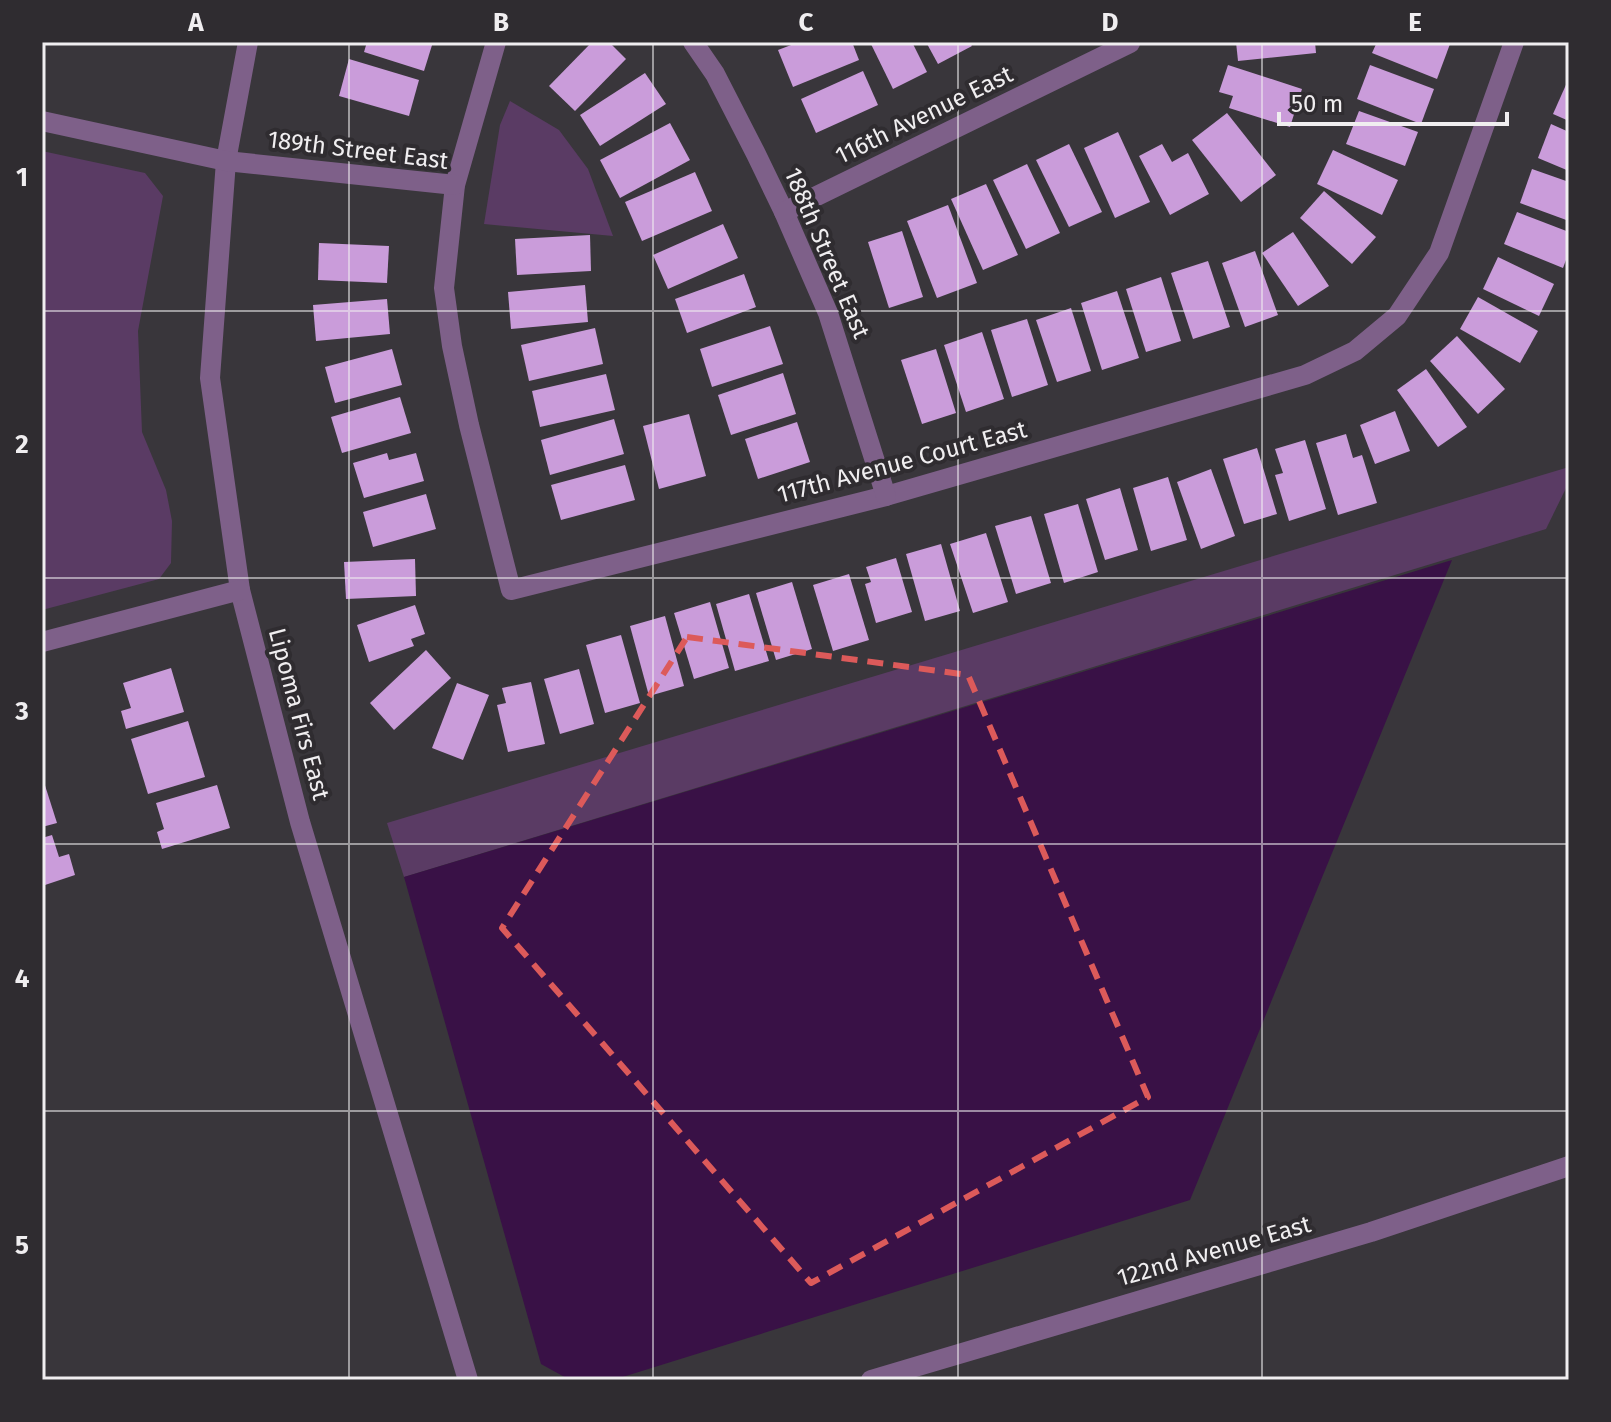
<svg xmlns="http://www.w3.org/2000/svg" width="1611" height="1422" font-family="'Fira Sans',sans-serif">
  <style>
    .green { fill: #5a3b64 }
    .water { fill: #391146 }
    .building { fill: #ca9cda }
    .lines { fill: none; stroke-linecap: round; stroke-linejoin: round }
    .minor { stroke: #7e6089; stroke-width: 20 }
    .marked { fill: none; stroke: #dc5a5a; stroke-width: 6; stroke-dasharray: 16 10; stroke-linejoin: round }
    .grid { fill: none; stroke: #f0eef0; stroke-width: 2; stroke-opacity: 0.55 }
    .labels { text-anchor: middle; stroke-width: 8; stroke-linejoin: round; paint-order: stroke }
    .street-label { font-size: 24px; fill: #f0eef0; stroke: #2f2c30 }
    .neatline { fill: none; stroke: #f0eef0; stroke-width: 3 }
    .grid-label { font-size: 26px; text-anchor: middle; font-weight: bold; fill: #f0eef0 }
  </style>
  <rect width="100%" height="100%" fill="#39363b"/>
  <g class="green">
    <polygon points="510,101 559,130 588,169 613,236 484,224 500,125"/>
    <polygon points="42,151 145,173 163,196 138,331 142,432 166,490 172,521 171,563 159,579 42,610"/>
    <polygon points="1569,467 1569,482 1546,529 404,877 387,823"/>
  </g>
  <polygon class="water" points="1452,560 1190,1200 613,1380 570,1380 541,1364 404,877"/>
  <g class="building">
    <polygon points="367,42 433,42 424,71 364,52"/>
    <polygon points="592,42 609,42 626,59 575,111 549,86"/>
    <polygon points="799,42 852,42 859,60 793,87 778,50"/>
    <polygon points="870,42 912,42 927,72 893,89"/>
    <polygon points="926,42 969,42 972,46 938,64"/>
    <polygon points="1236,42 1315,42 1316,53 1238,61"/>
    <polygon points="1377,42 1444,42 1450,44 1437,79 1372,53"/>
    <polygon points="349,59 419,80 409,116 339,96"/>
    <polygon points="1228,65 1302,89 1290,127 1229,108 1233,96 1219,92"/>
    <polygon points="1370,65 1434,89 1421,124 1357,99"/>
    <polygon points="863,71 878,105 816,133 801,99"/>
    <polygon points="645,73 666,104 600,146 580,115"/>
    <polygon points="1569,78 1569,121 1553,114"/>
    <polygon points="1359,111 1418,132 1405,166 1346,144"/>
    <polygon points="1227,113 1276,175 1241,202 1192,140"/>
    <polygon points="670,123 690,160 620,198 600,160"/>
    <polygon points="1551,124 1569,132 1569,171 1538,158"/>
    <polygon points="1118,132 1150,202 1115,218 1084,148"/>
    <polygon points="1069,144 1102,212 1069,227 1036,160"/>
    <polygon points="1162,144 1172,162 1188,153 1209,194 1170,215 1139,156"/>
    <polygon points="1333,150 1398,180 1382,215 1317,184"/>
    <polygon points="1027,164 1060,233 1026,249 993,180"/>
    <polygon points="1532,169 1569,182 1569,221 1520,203"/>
    <polygon points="695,172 712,211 642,241 625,202"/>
    <polygon points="986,184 1018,255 983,270 951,199"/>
    <polygon points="1324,191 1376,237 1352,264 1300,218"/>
    <polygon points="948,205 977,283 937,298 907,221"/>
    <polygon points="1517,212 1569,232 1569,252 1563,268 1504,244"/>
    <polygon points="723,224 738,258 668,289 653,255"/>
    <polygon points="902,231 923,297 889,308 868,242"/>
    <polygon points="1293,232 1329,286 1298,306 1262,253"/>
    <polygon points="590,235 591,271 517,275 515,239"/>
    <polygon points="319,243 389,246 387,283 318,280"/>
    <polygon points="1255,251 1278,315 1245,327 1222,263"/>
    <polygon points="1498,257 1554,284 1539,316 1483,289"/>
    <polygon points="1208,261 1230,327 1193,339 1171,273"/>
    <polygon points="744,274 756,307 687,333 675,299"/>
    <polygon points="1161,277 1181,341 1146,352 1126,289"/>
    <polygon points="585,285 588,322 511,329 508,292"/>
    <polygon points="1117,291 1139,358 1102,370 1081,303"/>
    <polygon points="1478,297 1538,331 1520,363 1460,329"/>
    <polygon points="387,299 390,334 316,341 313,305"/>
    <polygon points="1071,308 1091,371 1057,382 1036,320"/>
    <polygon points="1027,319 1048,385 1012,397 991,330"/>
    <polygon points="770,326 783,364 712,387 700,349"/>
    <polygon points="595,328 603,364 529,381 521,345"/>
    <polygon points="982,332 1004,399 966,412 944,345"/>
    <polygon points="1457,336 1505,389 1478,414 1430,361"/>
    <polygon points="392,349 402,385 335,403 325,367"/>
    <polygon points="936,349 956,413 922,424 901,360"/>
    <polygon points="1426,369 1467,427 1438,447 1397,390"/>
    <polygon points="783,373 796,414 731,435 718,395"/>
    <polygon points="606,374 615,410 540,427 532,391"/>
    <polygon points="400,397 411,433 342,453 331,417"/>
    <polygon points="1395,411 1410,451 1375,464 1360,425"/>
    <polygon points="689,414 706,476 659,489 643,426"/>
    <polygon points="614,419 624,454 550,475 541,440"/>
    <polygon points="797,422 810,462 758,479 745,439"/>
    <polygon points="1346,434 1353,458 1362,455 1377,503 1338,515 1316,443"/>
    <polygon points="1305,440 1326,509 1289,521 1275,475 1283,473 1275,449"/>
    <polygon points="1257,448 1277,514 1244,524 1223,459"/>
    <polygon points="387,453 389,460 416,453 424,481 364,498 353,463"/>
    <polygon points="625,465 635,500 561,520 551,485"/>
    <polygon points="1211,469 1235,536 1201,549 1177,482"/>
    <polygon points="1168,477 1187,540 1151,551 1133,488"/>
    <polygon points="1120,488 1138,550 1105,560 1086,499"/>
    <polygon points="426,494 436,529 373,547 363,512"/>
    <polygon points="1078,504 1098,572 1064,583 1044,514"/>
    <polygon points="1031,516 1051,583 1016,594 995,526"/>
    <polygon points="986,533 1008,602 973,613 950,544"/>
    <polygon points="941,544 960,611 925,621 906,554"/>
    <polygon points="896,558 912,612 876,623 865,584 871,582 866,567"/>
    <polygon points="415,559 416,596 346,599 344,562"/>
    <polygon points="849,574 869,640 833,651 813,585"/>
    <polygon points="792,582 812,649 776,660 756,593"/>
    <polygon points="749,594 769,661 735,671 716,604"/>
    <polygon points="710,602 729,668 694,679 674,613"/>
    <polygon points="415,605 425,634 411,639 414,646 369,662 357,625"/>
    <polygon points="665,616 684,686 649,696 630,626"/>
    <polygon points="621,635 640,703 605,713 586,645"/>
    <polygon points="426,650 451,678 394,730 370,703"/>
    <polygon points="171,668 184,712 126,729 121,711 131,708 123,683"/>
    <polygon points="579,669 594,724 560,734 544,679"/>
    <polygon points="531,682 545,744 508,752 497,705 506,703 502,688"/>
    <polygon points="457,683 489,695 463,760 432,748"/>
    <polygon points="188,721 205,777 148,794 131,739"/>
    <polygon points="42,776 57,823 42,827"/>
    <polygon points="217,785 230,828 162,849 157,832 164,829 156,803"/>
    <polygon points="52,835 59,857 69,854 75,875 42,886 42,838"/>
  </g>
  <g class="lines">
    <g class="minor">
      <polyline points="248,42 226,161 210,378 240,590 300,822 468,1380"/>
      <polyline points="496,42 455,185 444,288 452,346 469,425 511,590 886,496 1305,375 1355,351 1397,316 1439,253 1514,42"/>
      <polyline points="693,42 715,74 756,154 784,212 828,313 886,496"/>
      <polyline points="42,121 226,161 455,185"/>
      <polyline points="784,212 1130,43"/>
      <polyline points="42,642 240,590"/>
      <polyline points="871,1380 1371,1232 1569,1166"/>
    </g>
  </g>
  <path class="marked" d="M687,637L968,675L1148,1097L811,1283L502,928Z"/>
  <path class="grid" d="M349,42V1380M653,42V1380M958,42V1380M1262,42V1380M42,311H1569M42,578H1569M42,844H1569M42,1111H1569"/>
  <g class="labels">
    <g class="street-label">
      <text transform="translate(924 115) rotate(-26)" y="8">116th Avenue East</text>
      <text transform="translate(358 150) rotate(7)" y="8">189th Street East</text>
      <text transform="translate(827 253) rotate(67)" y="8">188th Street East</text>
      <text transform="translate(902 462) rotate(-15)" y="8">117th Avenue Court East</text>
      <text transform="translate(299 714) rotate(75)" y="8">Lipoma Firs East</text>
      <text transform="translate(1214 1251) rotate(-16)" y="8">122nd Avenue East</text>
    </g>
  </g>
  <rect width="1611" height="1422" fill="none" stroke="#2f2c30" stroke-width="88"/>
  <path d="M1279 112v12h228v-12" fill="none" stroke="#f0eef0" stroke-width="4"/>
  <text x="1291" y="112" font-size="24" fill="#f0eef0" stroke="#2f2c30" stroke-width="6" paint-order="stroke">50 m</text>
  <rect x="44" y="44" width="1523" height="1334" class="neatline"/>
  <g class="grid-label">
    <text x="196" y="31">A</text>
    <text x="501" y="31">B</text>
    <text x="806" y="31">C</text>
    <text x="1110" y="31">D</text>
    <text x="1415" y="31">E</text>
    <text x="22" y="186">1</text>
    <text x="22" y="453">2</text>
    <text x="22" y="720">3</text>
    <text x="22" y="987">4</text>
    <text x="22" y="1254">5</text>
  </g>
</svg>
